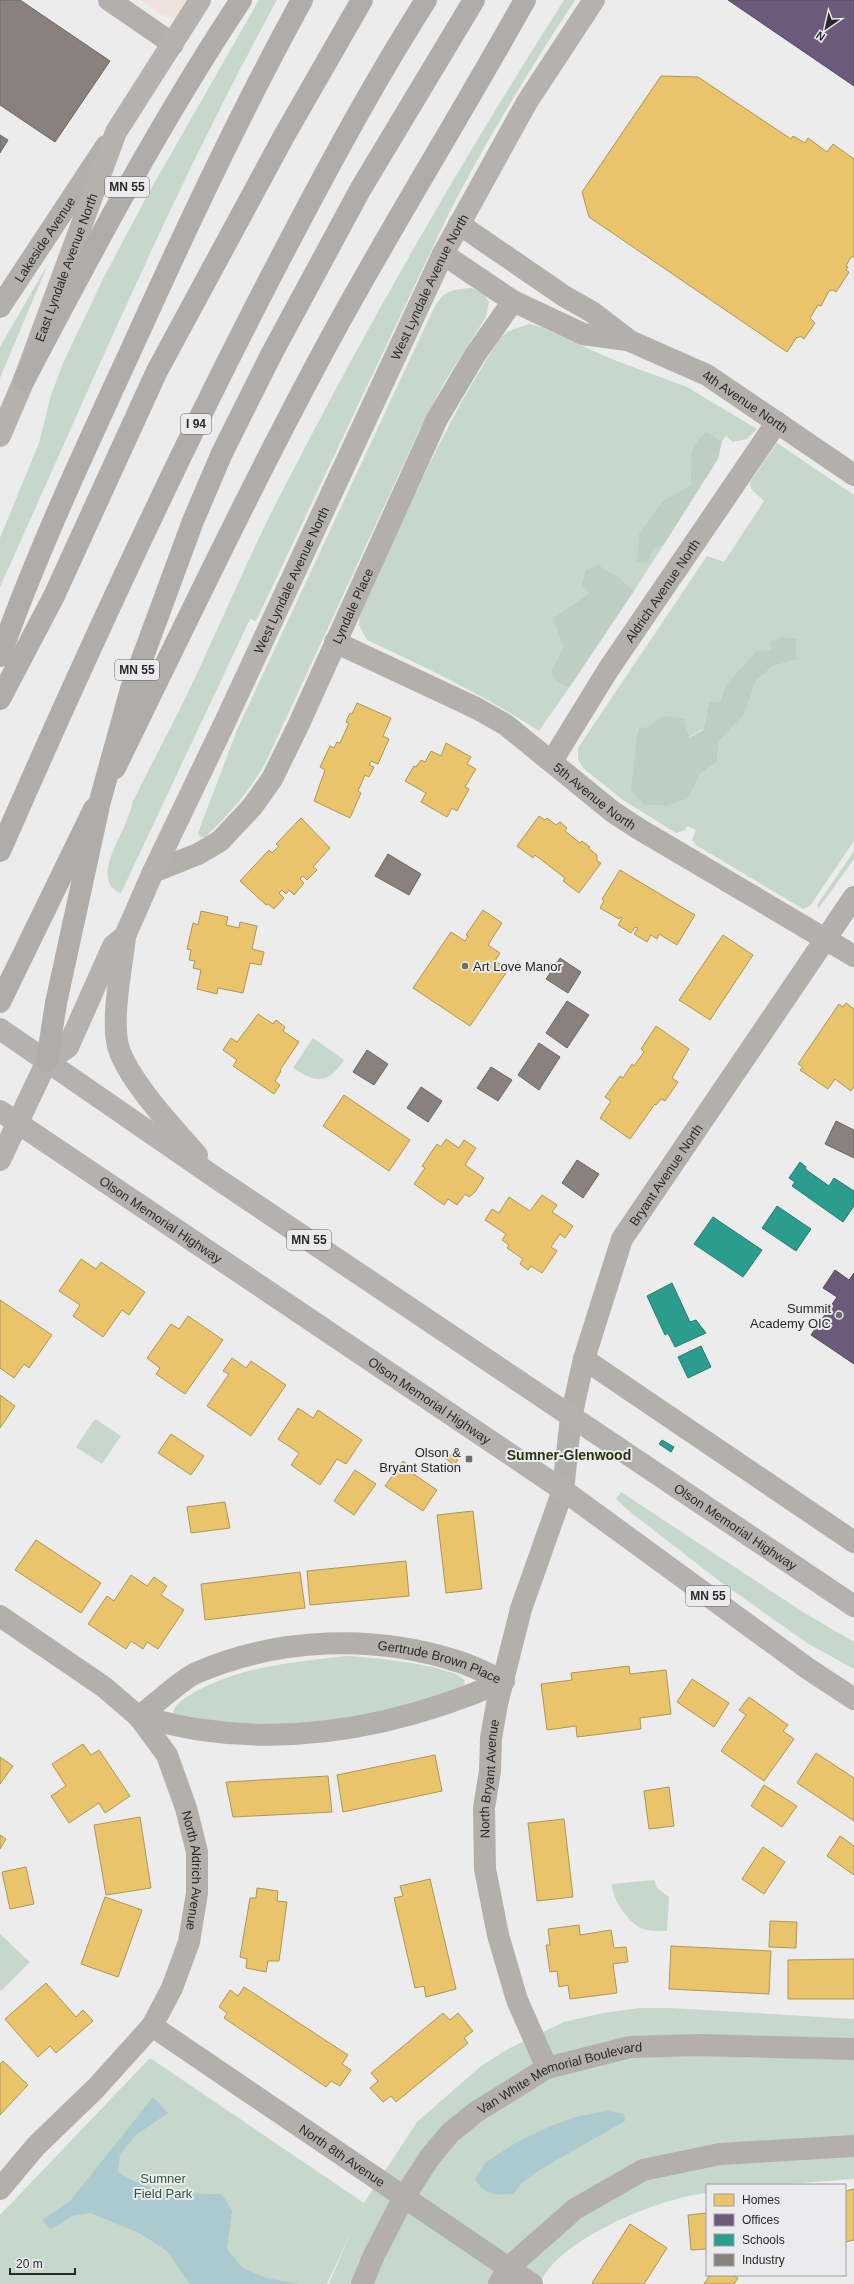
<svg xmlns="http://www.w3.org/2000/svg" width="854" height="2284" font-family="Helvetica,sans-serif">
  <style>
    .commercial { fill: #f0e3de }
    .green { fill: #c6d7cb; fill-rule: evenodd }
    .forest { fill: #bdcfc2 }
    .water { fill: #aacacf }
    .homes { fill: #e9c46a; stroke: #af9657 }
    .offices { fill: #6d597a; stroke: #594b62 }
    .schools { fill: #2a9d8f; stroke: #2a7a71 }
    .industry { fill: #8a817c; stroke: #6d6763 }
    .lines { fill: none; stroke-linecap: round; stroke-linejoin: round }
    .minor { stroke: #b3b0ac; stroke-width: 22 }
    .major { stroke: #b5b1ae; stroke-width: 22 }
    .highway { stroke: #b0aca9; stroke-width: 22 }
    .highway-bridge { stroke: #b0aca9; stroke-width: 22 }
    .poi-dot { fill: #6d6d6e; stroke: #ebebee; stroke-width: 1.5 }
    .labels { text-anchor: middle; stroke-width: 4; stroke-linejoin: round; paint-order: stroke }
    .shield { fill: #ebebee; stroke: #636365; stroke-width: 1 }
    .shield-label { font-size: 12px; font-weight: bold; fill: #29292a }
    .street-label { font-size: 13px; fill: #29292a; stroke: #ebebee }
    .poi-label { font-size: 13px; fill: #29292a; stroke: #ebebee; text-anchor: end }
    .park-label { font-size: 13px; fill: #295d3b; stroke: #ebebee }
    .neighbourhood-label { font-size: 14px; font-weight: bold; fill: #29330d; stroke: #ebebee }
  </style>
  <rect width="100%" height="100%" fill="#ececed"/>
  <polygon class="commercial" points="140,0 192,0 186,12 174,17 162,15"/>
  <g class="green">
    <path d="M259,0H277C173,190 89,390 0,587V538L39,443L51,395L64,361L104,277L147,196Z"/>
    <path d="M564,0H575C529,70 486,141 448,215L256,621L250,619L121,893C92,883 118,842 125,825C128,817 131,809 133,801C159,749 187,698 210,645C235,591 258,537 286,484C371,318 464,157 564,0Z"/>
    <polygon points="48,264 0,378 0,347"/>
    <path d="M471,288L484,294L489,302L486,317L444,383L418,433L265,764C249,791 229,815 205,837H200L198,833L237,730L432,312C443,291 448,290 471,288Z"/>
    <path d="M529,324L541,327L614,360L687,387L757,429L747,439L733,442L726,436L722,441L707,432L690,461L691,486L663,501L653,549L663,546L634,591L621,579L589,593L553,618L563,648L550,672L558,683L569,688L539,731C484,695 427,668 367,640L359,625L360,616C403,521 443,424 501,337L509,331Z"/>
    <path d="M777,443L854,495V841L810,906L803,909L696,845L692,840L696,830L687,826L685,830L676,833L623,800L583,768L578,759V748L707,556L724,562L764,501L751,489L750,482ZM772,650L796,660L773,666L756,681L743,714L719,741L717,762L700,774L688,799L667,806L646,805L637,727L688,738L703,729L709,702H720L725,686Z"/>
    <polygon points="854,851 854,859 819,908 817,905"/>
    <path d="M313,1038L344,1060C328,1084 317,1084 293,1068Z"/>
    <polygon points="95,1419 121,1436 102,1464 76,1447"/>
    <polygon points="621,1492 803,1612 854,1642 854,1669 807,1643 718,1580 629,1511 616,1499"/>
    <path d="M347,1656C367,1657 455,1665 465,1681L464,1685L414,1706L304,1726L210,1721L173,1713C174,1705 181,1701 187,1697C232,1667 294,1662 347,1656Z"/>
    <path d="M654,1880L657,1888L669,1897L667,1931C660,1931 650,1931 643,1929C628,1923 612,1899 612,1884Z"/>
    <polygon points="0,1934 30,1962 1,1991 0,1990"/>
    <path d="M640,2008H670L854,2019V2179L776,2185H707V2193C661,2198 585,2230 553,2264C547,2270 543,2278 538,2284H329L352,2229L327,2284H0V2215L150,2058L364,2203L417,2122L481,2066L508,2049L564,2022L603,2013Z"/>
  </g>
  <g class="forest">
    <path d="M707,432L722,441L718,459L663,546L653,549L648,563L637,562L639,534L663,501L691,485C690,461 687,448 707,432Z"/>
    <polygon points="598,565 621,579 634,591 569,688 558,683 550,672 563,648 553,618 589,593 582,585 586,570"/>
    <polygon points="781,637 796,639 796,660 773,666 756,681 744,714 719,741 717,762 700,774 688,799 667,806 645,805 631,790 638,727 647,728 664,716 684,719 689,738 703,730 709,702 720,702 725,686 757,651 771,650 770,642"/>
  </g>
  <g class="water">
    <path d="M153,2097L168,2113L136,2135L120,2154L118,2172C150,2194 184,2194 222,2194L232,2211L227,2249L243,2268L266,2278L298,2284H190L167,2251L141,2234L91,2213L72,2216L51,2229L42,2220L70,2201Z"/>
    <path d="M608,2111L624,2114L625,2121L541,2169L523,2182L513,2194C495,2195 486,2196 475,2179L485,2163L517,2142L553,2125L579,2116Z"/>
  </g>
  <g class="homes">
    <polygon points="661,76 698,77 791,139 793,136 805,143 808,138 827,152 833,144 854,159 854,257 851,257 846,266 848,267 846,270 849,272 836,292 833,290 829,291 821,306 818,305 810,318 815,323 804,339 800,336 798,338 797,337 787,352 589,217 582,192"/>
    <polygon points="357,703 391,718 383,736 389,739 378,764 371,761 369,765 374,767 369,777 365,775 358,791 361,793 350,818 314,801 325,770 320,767 330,746 334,748 337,742 340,743 349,723 346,722 350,713 352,714"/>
    <polygon points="446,743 471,757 467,764 476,769 465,787 469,789 457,811 452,808 447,817 421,802 426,793 405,781 414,766 416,767 421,760 425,762 431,751 441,756"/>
    <polygon points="539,816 545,820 547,818 556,825 560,822 567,828 565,831 580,843 582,841 590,847 588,848 597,855 597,861 601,863 579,893 563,881 565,878 535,855 533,858 517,846"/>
    <polygon points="301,818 330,848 313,867 317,870 307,880 303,876 300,879 304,883 294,895 289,890 286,894 282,890 279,893 284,898 274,909 268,904 266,905 240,881 269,850 272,853 279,846 276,844"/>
    <polygon points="620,870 695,915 677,945 659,934 657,939 651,935 647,942 634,934 638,928 635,927 631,933 618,925 622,918 620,917 619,919 600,908 604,901 602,899"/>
    <polygon points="483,910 502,923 488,945 500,953 495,961 508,970 470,1026 413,988 451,932 465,941 468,936 466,935"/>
    <polygon points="201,911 228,917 226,925 239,928 240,922 257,926 252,949 264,952 261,965 250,963 243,993 218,988 217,994 197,989 201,970 193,968 195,961 189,960 191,950 187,949 193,923 198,925"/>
    <polygon points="723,935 753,955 710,1020 679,1000"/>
    <polygon points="846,1003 854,1009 854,1087 851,1091 835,1079 828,1089 800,1070 803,1067 798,1064 839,1004 843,1007"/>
    <polygon points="258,1014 273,1024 276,1020 285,1027 283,1031 299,1042 280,1070 281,1071 275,1081 280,1085 274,1094 233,1066 237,1060 223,1050 231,1038 237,1042"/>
    <polygon points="656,1026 689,1049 672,1078 678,1082 665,1101 661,1099 656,1105 655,1104 630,1139 600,1118 611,1101 605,1097 620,1076 623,1078 632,1064 634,1066 644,1052 641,1049"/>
    <polygon points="344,1095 410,1140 389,1171 323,1126"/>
    <polygon points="446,1139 459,1148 464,1140 476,1148 465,1165 484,1178 475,1192 469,1197 465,1194 457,1205 448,1199 444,1205 414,1184 425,1168 422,1166 437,1144 441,1147"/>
    <polygon points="542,1195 557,1205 552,1212 573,1226 565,1238 560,1234 551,1247 557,1251 542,1273 531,1266 528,1270 520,1264 523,1259 507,1248 509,1245 502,1240 506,1234 485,1220 492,1209 499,1213 509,1197 530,1211"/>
    <polygon points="81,1259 96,1269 101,1262 145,1292 129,1315 122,1310 103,1337 73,1316 80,1305 59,1291"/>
    <polygon points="0,1300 52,1335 29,1368 24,1364 14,1378 0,1368"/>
    <polygon points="188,1316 223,1340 185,1394 156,1374 160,1368 147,1358 171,1324 179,1329"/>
    <polygon points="232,1358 246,1368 251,1361 286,1385 251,1436 207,1406 229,1374 223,1371"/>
    <polygon points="0,1395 15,1406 0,1428"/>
    <polygon points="298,1408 313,1418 318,1410 362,1440 346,1464 337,1459 320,1485 291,1465 299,1453 278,1439"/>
    <polygon points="171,1434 204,1456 191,1475 158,1453"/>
    <polygon points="447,1453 458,1460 454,1465 444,1457"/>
    <polygon points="403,1461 414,1469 412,1473 437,1490 423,1511 385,1486"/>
    <polygon points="355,1470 376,1484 354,1515 334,1501"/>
    <polygon points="225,1502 230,1528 191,1533 187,1507"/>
    <polygon points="473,1511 482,1589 446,1593 437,1515"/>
    <polygon points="36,1540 101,1583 81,1613 15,1570"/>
    <polygon points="406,1561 409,1596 310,1605 307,1571"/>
    <polygon points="300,1572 305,1608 205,1620 201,1584"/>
    <polygon points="131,1575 147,1586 154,1577 167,1586 161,1595 184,1610 158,1649 147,1642 143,1649 131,1641 126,1649 88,1624 107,1596 114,1601"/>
    <polygon points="629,1666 630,1674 666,1670 671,1714 640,1718 641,1729 577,1737 576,1726 547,1730 541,1684 572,1680 571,1673"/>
    <polygon points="692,1679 729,1703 714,1727 677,1702"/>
    <polygon points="749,1697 788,1725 783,1731 794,1739 764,1781 721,1751 746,1715 739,1710"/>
    <polygon points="83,1744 91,1755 99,1750 130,1796 105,1813 99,1803 69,1823 51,1796 66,1786 52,1764"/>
    <polygon points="816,1753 854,1778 854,1821 797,1783"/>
    <polygon points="435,1755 442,1791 343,1812 337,1775"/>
    <polygon points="0,1757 13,1766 0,1784"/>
    <polygon points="328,1776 332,1812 233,1817 226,1782"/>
    <polygon points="764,1785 797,1806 782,1827 751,1806"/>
    <polygon points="669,1787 674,1826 649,1829 644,1791"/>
    <polygon points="140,1817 151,1888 106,1895 94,1825"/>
    <polygon points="564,1819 573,1897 537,1901 528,1823"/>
    <polygon points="0,1835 6,1839 0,1849"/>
    <polygon points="840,1836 854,1846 854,1875 827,1856"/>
    <polygon points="763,1847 785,1862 764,1894 742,1879"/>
    <polygon points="26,1867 34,1904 10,1909 2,1872"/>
    <polygon points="430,1879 456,1989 426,1997 424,1986 415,1988 394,1898 403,1896 400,1886"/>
    <polygon points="257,1888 278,1891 277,1901 287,1902 279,1961 268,1961 266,1972 246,1968 247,1959 240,1957 250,1898 256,1898"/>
    <polygon points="105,1897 142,1910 118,1977 81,1964"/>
    <polygon points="770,1921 797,1922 796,1948 769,1947"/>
    <polygon points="579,1925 580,1935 611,1930 614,1948 626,1947 628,1962 613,1964 617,1993 570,1999 568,1985 559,1987 557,1971 550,1972 546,1945 550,1945 548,1929"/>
    <polygon points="671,1946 771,1951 769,1994 669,1989"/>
    <polygon points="854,1959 854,1999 788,1999 788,1960"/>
    <polygon points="46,1983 76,2017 83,2010 93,2021 56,2053 50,2046 38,2057 5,2019"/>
    <polygon points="244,1987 348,2055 342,2064 351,2070 340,2086 331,2081 326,2087 224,2018 227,2013 219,2007 230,1990 238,1996"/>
    <polygon points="443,2013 450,2020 458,2013 473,2031 464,2038 468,2043 396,2102 391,2096 383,2102 370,2088 378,2081 371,2073"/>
    <polygon points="3,2061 28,2085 0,2115 0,2064"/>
    <polygon points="854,2189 854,2240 845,2242 845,2191"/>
    <polygon points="707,2213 707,2249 691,2250 688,2215"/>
    <polygon points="630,2224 667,2248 644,2284 593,2284 592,2283"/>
    <polygon points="710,2275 733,2275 738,2278 734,2284 704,2284"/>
  </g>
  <g class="offices">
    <polygon points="728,0 854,0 854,86"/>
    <polygon points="835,1270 849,1280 854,1273 854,1364 811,1335 837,1297 823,1288"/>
  </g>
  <g class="schools">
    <polygon points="800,1162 806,1167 805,1169 829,1186 834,1178 854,1191 854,1206 843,1222 792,1186 795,1182 789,1178"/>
    <polygon points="777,1206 811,1229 796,1251 762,1228"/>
    <polygon points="713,1217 762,1250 743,1277 694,1244"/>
    <polygon points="672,1283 690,1322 696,1320 706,1333 675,1347 668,1333 665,1335 647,1296"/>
    <polygon points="701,1346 711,1367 688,1378 678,1357"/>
    <polygon points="662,1440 674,1447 671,1452 659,1444"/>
  </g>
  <g class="industry">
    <polygon points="0,0 20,0 110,61 55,142 0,105"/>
    <polygon points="0,135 8,140 0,153"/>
    <polygon points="388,854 421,874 409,895 375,876"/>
    <polygon points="560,958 581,972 568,993 546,979"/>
    <polygon points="567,1001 589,1015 567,1048 546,1033"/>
    <polygon points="539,1043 560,1057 539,1090 518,1075"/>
    <polygon points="367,1050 388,1064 374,1085 353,1072"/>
    <polygon points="491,1067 512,1080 498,1101 477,1088"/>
    <polygon points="421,1087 442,1101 428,1122 407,1108"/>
    <polygon points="836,1121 854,1130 854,1158 825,1144"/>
    <polygon points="577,1160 599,1174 583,1198 562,1183"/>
  </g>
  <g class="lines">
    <g class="minor">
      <polyline points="109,0 173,44"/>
      <path id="s1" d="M459,224L564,296L592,312L630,341L707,375L854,475"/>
      <polyline points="443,254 513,301 583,334 627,340"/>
      <path id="s2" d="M0,307L106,146"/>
      <path id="s3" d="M335,642L476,708L506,725L613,812L639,829L854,956"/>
      <path id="s4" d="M552,761L608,670L777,422"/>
      <path id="s5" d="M153,872L198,854L220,841L252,807L272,779L298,726L437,419L475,355L513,301"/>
      <polyline points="584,1359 854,1542"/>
      <path id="s6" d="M0,1616L104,1687L139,1717L167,1755L186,1808L197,1852V1893L189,1942L172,1988L152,2026L96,2088L36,2146L0,2189"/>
      <path id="s7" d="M139,1717C153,1706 182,1679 196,1673C279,1637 375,1634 460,1662C475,1667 490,1675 504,1681"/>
      <path d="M139,1717C160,1721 181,1727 202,1730C306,1745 408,1723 504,1681"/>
      <path id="s8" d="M152,2026L532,2284"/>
      <path id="s9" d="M547,2068L517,2000L498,1935L485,1869L484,1808L490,1771L491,1738L497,1704L521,1609L563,1490L571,1417L584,1359L622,1239L854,897"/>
      <path id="s10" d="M362,2284L374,2255L404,2197L430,2157L450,2133L476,2112L547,2068L630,2047L698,2045L854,2049"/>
      <polyline points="499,2284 508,2268 575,2209 643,2170 720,2154 854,2146"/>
    </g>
    <g class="major">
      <path id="s11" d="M0,436L24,380L116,132L200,0"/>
      <path d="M125,936C122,967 111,1017 118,1046C127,1079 174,1129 197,1155"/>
      <path id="s12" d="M0,1029L216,1178L854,1606"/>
      <path id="s13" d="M0,1111L563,1490L807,1668L854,1699"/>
      <path id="s14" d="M0,1160L47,1061L68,1047L113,946L125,936L153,872L225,722L443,254L527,102L594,0"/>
    </g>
    <g class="highway">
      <polyline points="271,355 360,190 474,0"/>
      <path d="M24,380C92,251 160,122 241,0"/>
      <path d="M0,656C37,552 84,452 130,352C184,233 239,115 302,0"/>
      <polyline points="0,699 54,596 157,371 284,136 362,0"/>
      <path d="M115,768C187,621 257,473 335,330C396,219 463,111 525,0"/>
      <path d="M0,851C88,650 179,452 280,259C326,171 373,83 426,0"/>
      <polyline points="0,1002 94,809"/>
      <polyline points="47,1061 56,1003"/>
    </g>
    <polyline class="highway-bridge" points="56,1003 100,801 131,689 193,521 222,453 271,355"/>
  </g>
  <g class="poi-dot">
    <circle cx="465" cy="966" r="4"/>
    <circle cx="839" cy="1315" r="4"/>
    <rect x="465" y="1455" width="8" height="8" rx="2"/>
  </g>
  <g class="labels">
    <g class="shield">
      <rect x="105" y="177" width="44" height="20" rx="3"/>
      <rect x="181" y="414" width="30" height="20" rx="3"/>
      <rect x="115" y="660" width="44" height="20" rx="3"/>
      <rect x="287" y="1230" width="44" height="20" rx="3"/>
      <rect x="686" y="1586" width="44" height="20" rx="3"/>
    </g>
    <g class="shield-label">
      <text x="127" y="191">MN 55</text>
      <text x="196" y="428">I 94</text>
      <text x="137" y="674">MN 55</text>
      <text x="309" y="1244">MN 55</text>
      <text x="708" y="1600">MN 55</text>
    </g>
    <g class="street-label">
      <text dy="5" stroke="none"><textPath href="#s2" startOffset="81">Lakeside Avenue</textPath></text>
      <text dy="5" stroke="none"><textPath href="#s11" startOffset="181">East Lyndale Avenue North</textPath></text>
      <text dy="5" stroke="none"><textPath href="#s14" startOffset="978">West Lyndale Avenue North</textPath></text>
      <text dy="5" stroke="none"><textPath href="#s1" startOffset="338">4th Avenue North</textPath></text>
      <text dy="5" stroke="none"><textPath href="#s14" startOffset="654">West Lyndale Avenue North</textPath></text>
      <text dy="5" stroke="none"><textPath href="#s4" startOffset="203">Aldrich Avenue North</textPath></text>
      <text dy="5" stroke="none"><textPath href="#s5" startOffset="346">Lyndale Place</textPath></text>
      <text dy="5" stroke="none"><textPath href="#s3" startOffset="304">5th Avenue North</textPath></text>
      <text dy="5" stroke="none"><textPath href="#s9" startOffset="936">Bryant Avenue North</textPath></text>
      <text dy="5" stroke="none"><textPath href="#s13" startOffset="194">Olson Memorial Highway</textPath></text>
      <text dy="5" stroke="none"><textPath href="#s13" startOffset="518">Olson Memorial Highway</textPath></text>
      <text dy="5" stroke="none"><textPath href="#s12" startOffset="888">Olson Memorial Highway</textPath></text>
      <text dy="5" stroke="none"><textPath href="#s7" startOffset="322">Gertrude Brown Place</textPath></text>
      <text dy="5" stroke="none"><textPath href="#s9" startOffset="300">North Bryant Avenue</textPath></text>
      <text dy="5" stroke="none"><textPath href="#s6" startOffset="339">North Aldrich Avenue</textPath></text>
      <text dy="5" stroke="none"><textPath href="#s10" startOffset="301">Van White Memorial Boulevard</textPath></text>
      <text dy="5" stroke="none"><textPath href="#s8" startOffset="230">North 8th Avenue</textPath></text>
    </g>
    <g class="poi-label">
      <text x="473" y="971" text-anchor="start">Art Love Manor</text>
      <text x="831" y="1313">Summit<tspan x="831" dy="15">Academy OIC</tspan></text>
      <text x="461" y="1457">Olson &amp;<tspan x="461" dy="15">Bryant Station</tspan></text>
    </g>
    <g class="park-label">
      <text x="163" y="2183">Sumner<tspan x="163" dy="15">Field Park</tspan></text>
    </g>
    <g class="neighbourhood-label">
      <text x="569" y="1460">Sumner-Glenwood</text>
    </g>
  </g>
  <rect x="706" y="2184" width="140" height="92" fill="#ebebee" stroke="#9d9da0"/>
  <rect x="714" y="2194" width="20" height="12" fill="#e9c46a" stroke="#9d9da0"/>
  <text x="742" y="2204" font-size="12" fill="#29292a">Homes</text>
  <rect x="714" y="2214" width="20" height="12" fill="#6d597a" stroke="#9d9da0"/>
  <text x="742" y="2224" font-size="12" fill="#29292a">Offices</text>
  <rect x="714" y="2234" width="20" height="12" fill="#2a9d8f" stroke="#9d9da0"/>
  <text x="742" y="2244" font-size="12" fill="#29292a">Schools</text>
  <rect x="714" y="2254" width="20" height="12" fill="#8a817c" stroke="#9d9da0"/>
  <text x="742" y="2264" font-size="12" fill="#29292a">Industry</text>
  <g transform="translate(826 28) rotate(214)" stroke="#ebebee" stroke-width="3" paint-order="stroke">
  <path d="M0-3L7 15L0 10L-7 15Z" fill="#29292a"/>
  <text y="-6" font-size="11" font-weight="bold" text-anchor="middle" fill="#29292a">N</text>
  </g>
  <path d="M10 2268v6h65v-6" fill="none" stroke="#29292a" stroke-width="2"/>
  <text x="16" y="2268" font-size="12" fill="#29292a" stroke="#ebebee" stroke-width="3" paint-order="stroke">20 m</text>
</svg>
